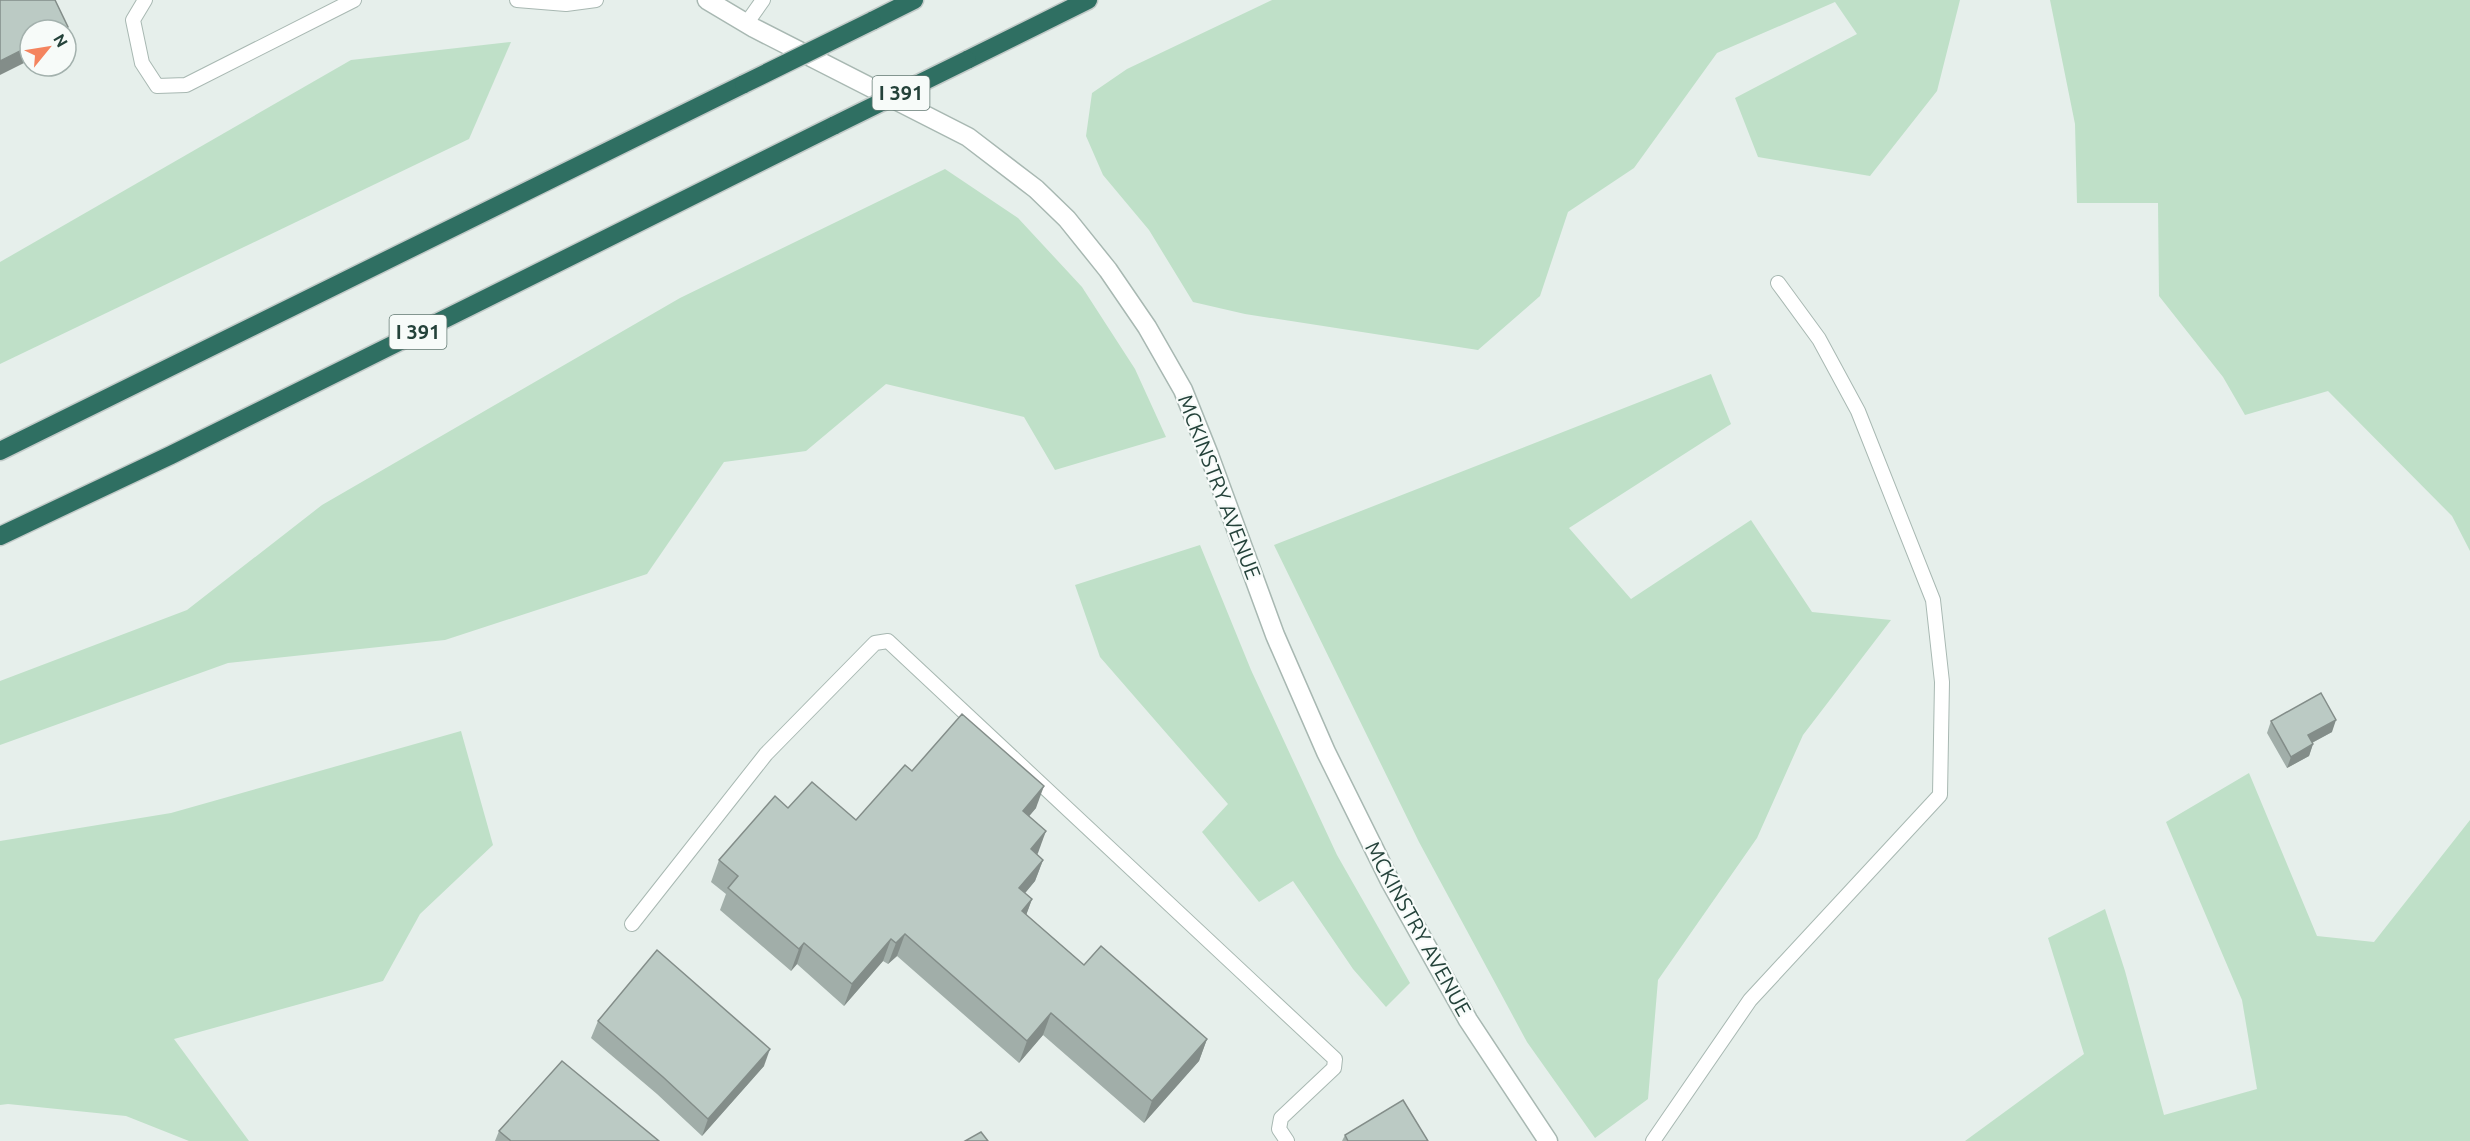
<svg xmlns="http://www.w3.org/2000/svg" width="2470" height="1141" font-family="Ubuntu,sans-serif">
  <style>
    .green { fill: #bfe0c8 }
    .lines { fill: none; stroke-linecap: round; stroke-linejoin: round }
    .service-casing { stroke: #a8b8b2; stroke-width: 16 }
    .tertiary-casing { stroke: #a8b8b2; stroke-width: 21 }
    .motorway-casing { stroke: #c2cac8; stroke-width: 21 }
    .service { stroke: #fff; stroke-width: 14 }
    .tertiary { stroke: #fff; stroke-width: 18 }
    .motorway { stroke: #2f6f62; stroke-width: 18 }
    .motorway-bridge-casing { stroke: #c2cac8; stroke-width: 21; stroke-linecap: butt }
    .motorway-bridge { stroke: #2f6f62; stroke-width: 18 }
    .wall { fill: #a1aea9 }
    .shaded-wall { fill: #838d89 }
    .building { fill: #bbcac4; stroke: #838d89; stroke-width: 1.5 }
    .labels { text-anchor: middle; stroke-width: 4.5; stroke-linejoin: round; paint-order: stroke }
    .shield { fill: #f7fbf9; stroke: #637a73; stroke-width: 1.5 }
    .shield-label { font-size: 20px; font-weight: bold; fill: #24423a }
    .street-label { font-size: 21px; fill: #24423a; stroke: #f7fbf9 }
  </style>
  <rect width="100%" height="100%" fill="#e6efeb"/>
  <g class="green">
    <polygon points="1272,0 1960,0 1937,91 1870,176 1758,157 1735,98 1857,34 1835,2 1717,53 1634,168 1568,212 1540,296 1478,350 1245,314 1193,302 1149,230 1103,175 1086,136 1092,93 1127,69"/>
    <polygon points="2050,0 2470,0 2470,551 2452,516 2328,391 2245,415 2223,377 2159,296 2158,203 2077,203 2075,124"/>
    <polygon points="511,42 469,139 0,364 0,262 351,60"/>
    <polygon points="945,169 1018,218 1082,287 1135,369 1166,437 1055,470 1024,417 886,384 806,451 724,462 647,574 445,640 228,663 0,745 0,681 187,610 322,505 680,298"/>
    <polygon points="1711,374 1731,424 1569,528 1631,599 1751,520 1812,612 1891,620 1803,735 1757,838 1658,980 1648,1099 1595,1138 1527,1042 1419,842 1274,545"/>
    <polygon points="1200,545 1251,670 1337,855 1410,983 1386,1007 1353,969 1293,881 1259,902 1202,832 1228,804 1100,657 1075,585"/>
    <polygon points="461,731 493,845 420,914 383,981 174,1039 249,1141 189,1141 126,1116 8,1104 0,1105 0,841 171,813"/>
    <polygon points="2249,773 2317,936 2374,942 2470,820 2470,1141 1965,1141 2084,1054 2048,938 2105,909 2125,971 2164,1115 2257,1089 2242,1000 2166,822"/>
  </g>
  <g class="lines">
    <defs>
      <g id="service">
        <polyline points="145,0 133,20 142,63 157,86 186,85 354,0"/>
        <polyline points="517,0 566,4 596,0"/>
        <polyline points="746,24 763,0"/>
        <polyline points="632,924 766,754 875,643 888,641 1335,1059 1334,1068 1281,1118 1279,1129 1287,1141"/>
        <polyline points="1653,1141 1750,1000 1940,795 1942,682 1933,600 1858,411 1819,339 1778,283"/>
      </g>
      <polyline id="tertiary" points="707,0 754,28 968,137 1036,189 1067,219 1108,270 1147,327 1183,390 1209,455 1275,635 1326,752 1390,881 1468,1020 1548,1141"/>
      <g id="motorway">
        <polyline points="872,21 914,0"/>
        <polyline points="967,60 1088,0"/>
        <polyline points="0,451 744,84"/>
        <polyline points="0,536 171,455 835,125"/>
      </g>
    </defs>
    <use href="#service" class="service-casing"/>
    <use href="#tertiary" class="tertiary-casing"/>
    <use href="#motorway" class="motorway-casing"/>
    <use href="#service" class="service"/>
    <use href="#tertiary" class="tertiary"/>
    <use href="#motorway" class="motorway"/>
    <defs>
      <g id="motorway-bridge">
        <polyline points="744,84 872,21"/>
        <polyline points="835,125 967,60"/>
      </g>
    </defs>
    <use href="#motorway-bridge" class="motorway-bridge-casing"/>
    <use href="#motorway-bridge" class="motorway-bridge"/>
  </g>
  <g class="wall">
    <polygon points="2271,721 2332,732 2312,743 2313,744 2309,756 2287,768 2267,733"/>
    <polygon points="912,771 1036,808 1029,816 1038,853 1037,854 1043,860 1035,881 1025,893 1032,899 1026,915 1084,965 1207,1039 1199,1061 1144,1123 1043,1035 1019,1063 897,956 888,964 883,961 844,1006 797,964 791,971 720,910 726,894 711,882 719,860 788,808 856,820"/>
    <polygon points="598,1021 764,1066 702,1136 657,1094 591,1038"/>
    <polygon points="499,1131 659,1141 495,1141"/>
    <polygon points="1345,1135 1428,1141 1342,1141"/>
  </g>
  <g class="shaded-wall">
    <polygon points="30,46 30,60 0,75 0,61"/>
    <polygon points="2336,720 2332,732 2304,747 2308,735"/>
    <polygon points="2313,744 2309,756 2287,768 2291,757"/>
    <polygon points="1044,786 1036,808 1015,833 1023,811"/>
    <polygon points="1046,831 1038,853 1023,871 1031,849"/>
    <polygon points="1043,860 1035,881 1011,910 1019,888"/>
    <polygon points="1032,899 1024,921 1022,911"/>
    <polygon points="905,934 897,956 888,964 896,943"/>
    <polygon points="891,939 883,961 844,1006 852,984"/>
    <polygon points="804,943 797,964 791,971 799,949"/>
    <polygon points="1051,1013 1043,1035 1019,1063 1027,1041"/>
    <polygon points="1207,1039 1199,1061 1144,1123 1152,1101"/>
    <polygon points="770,1049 764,1066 702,1136 708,1119"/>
  </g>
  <g class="building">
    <polygon points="0,0 55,0 68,27 62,30 30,30 30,46 0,61"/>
    <polygon points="2321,693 2336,720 2308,735 2313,744 2291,757 2271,721"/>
    <polygon points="962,714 1044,786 1023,811 1046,831 1031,849 1043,860 1019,888 1032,899 1022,911 1084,965 1101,946 1207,1039 1152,1101 1051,1013 1027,1041 905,934 896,943 891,939 852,984 804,943 799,949 728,888 738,876 719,860 775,796 788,808 812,782 856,820 905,765 912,771"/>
    <polygon points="657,950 770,1049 708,1119 663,1077 598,1021"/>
    <polygon points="562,1061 659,1141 511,1141 499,1131"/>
    <polygon points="1403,1100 1428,1141 1348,1141 1345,1135"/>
    <polygon points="981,1132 988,1141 965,1141"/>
  </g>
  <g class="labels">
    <g class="shield">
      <rect x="872.5" y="76" width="57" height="34" rx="4.5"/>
      <rect x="389.5" y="315" width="57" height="34" rx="4.5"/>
    </g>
    <g class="shield-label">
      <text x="901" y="100">I 391</text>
      <text x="418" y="339">I 391</text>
    </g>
    <g class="street-label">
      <text transform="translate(1219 487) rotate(69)" y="7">MCKINSTRY AVENUE</text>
      <text transform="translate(1418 929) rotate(61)" y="7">MCKINSTRY AVENUE</text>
    </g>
  </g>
  <g transform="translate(48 48) rotate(60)"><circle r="28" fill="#f7fbf9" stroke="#a3b1ad" stroke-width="1.5"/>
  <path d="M0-4.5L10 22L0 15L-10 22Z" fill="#f4845f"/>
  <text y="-9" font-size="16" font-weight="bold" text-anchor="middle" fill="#24423a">N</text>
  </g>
</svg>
